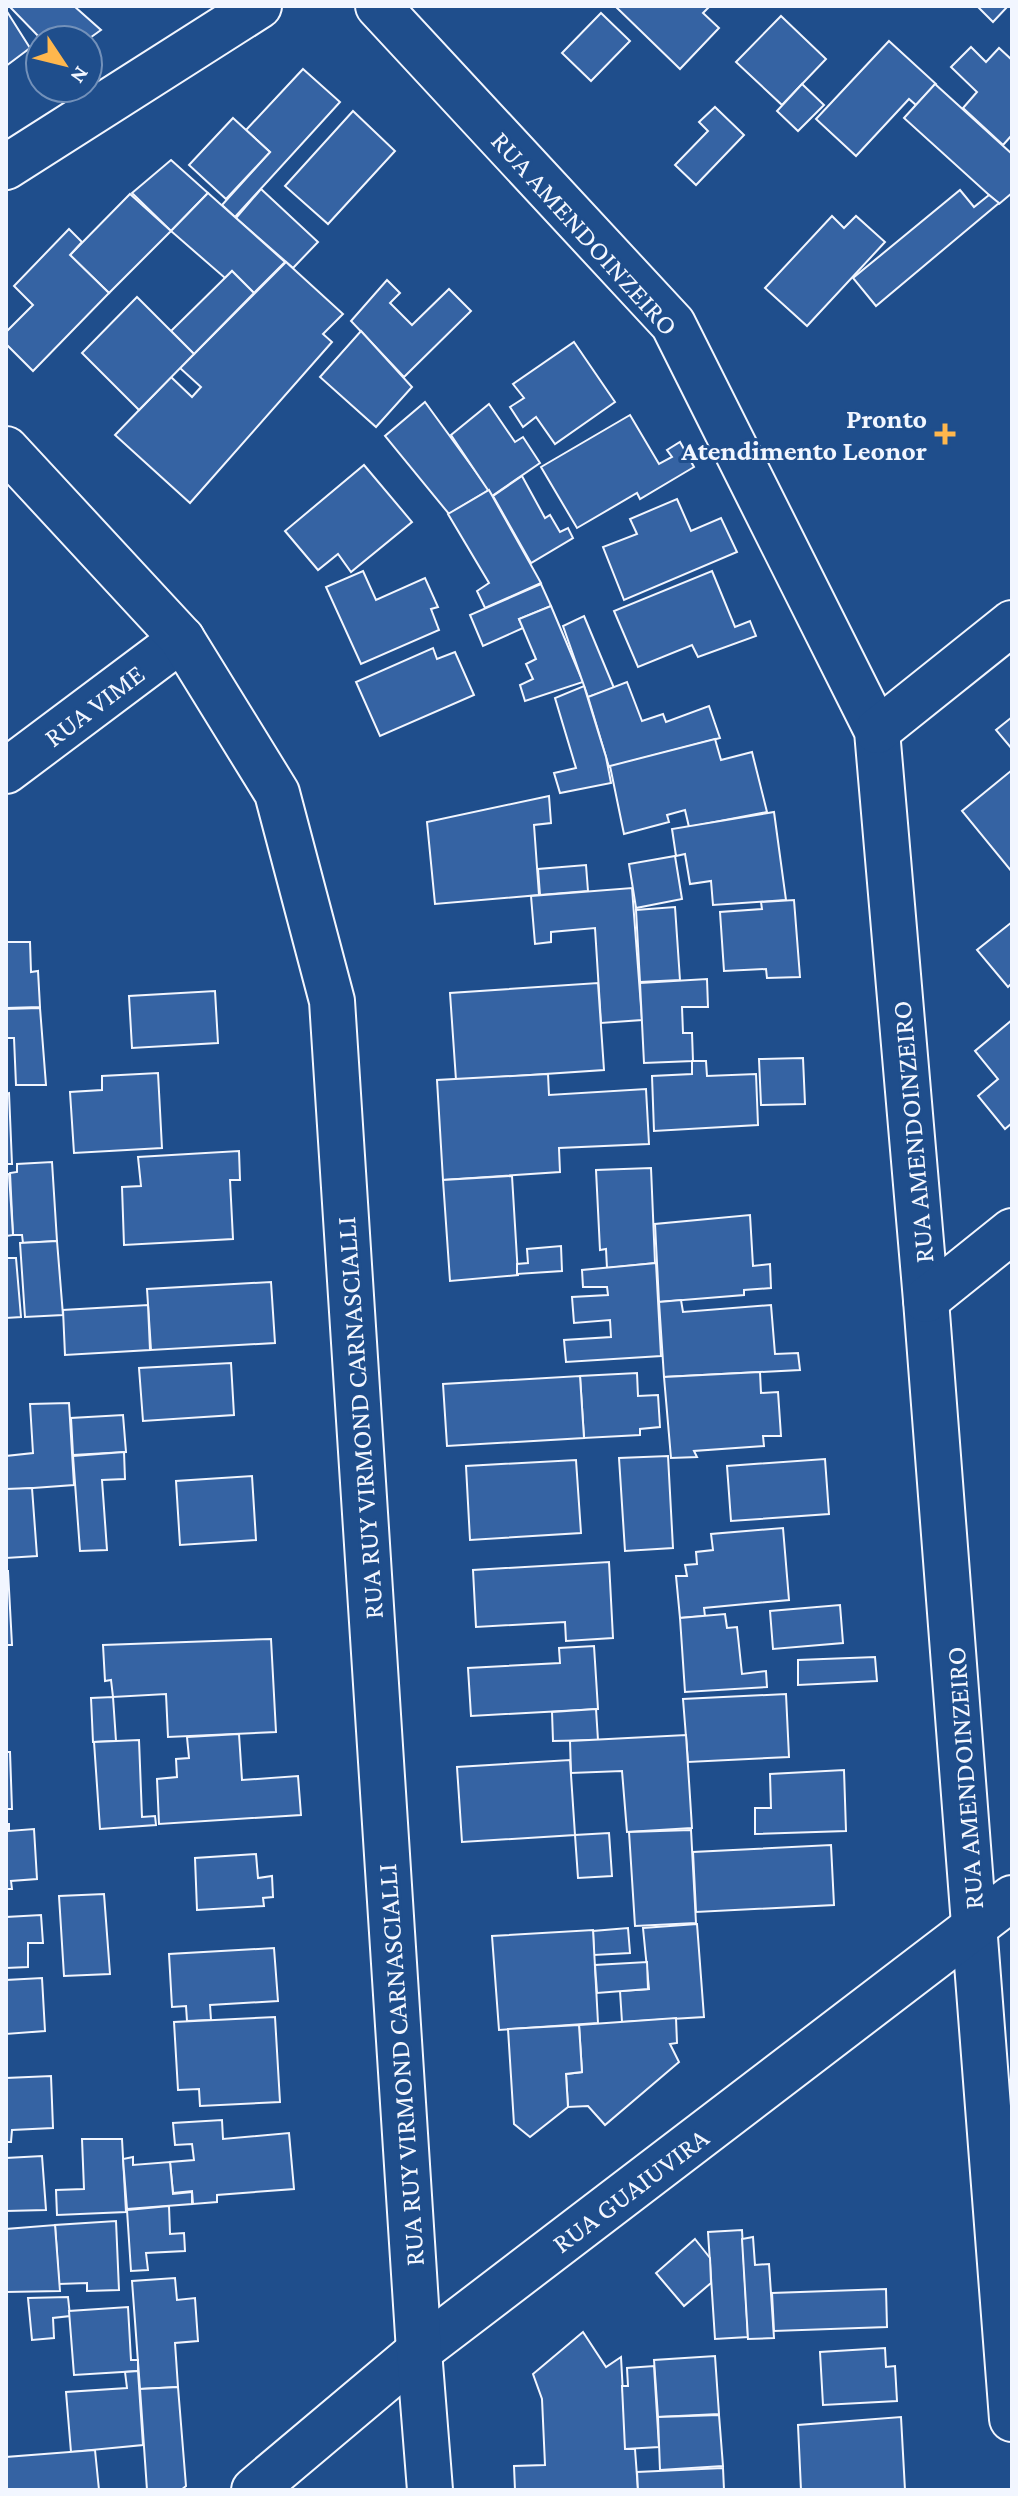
<svg xmlns="http://www.w3.org/2000/svg" width="1018" height="2496" font-family="'Crimson Pro',serif">
  <style>
    .building { fill: #3563a3; stroke: #f2f6ff; stroke-width: 2 }
    .lines { fill: none; stroke-linecap: round; stroke-linejoin: round }
    .minor-casing { stroke: #f2f6ff; stroke-width: 48 }
    .tertiary-casing { stroke: #f2f6ff; stroke-width: 48 }
    .minor { stroke: #1f4e8c; stroke-width: 44 }
    .tertiary { stroke: #1f4e8c; stroke-width: 44 }
    .poi-dot { fill: #ffb74d; stroke: #1f4e8c; stroke-width: 3 }
    .labels { text-anchor: middle; stroke-width: 6; stroke-linejoin: round; paint-order: stroke }
    .street-label { font-size: 28px; fill: #f2f6ff; stroke: #1f4e8c }
    .poi-label { font-size: 28px; font-weight: bold; fill: #f2f6ff; stroke: #1f4e8c; text-anchor: end }
  </style>
  <rect width="100%" height="100%" fill="#1f4e8c"/>
  <g class="building">
    <polygon points="9,6 74,6 101,30 87,40 42,40"/>
    <polygon points="615,6 710,6 703,13 719,28 680,69"/>
    <polygon points="977,6 1008,6 993,22"/>
    <polygon points="6,10 30,48 6,66"/>
    <polygon points="601,13 630,41 591,81 562,53"/>
    <polygon points="781,16 826,59 782,105 736,62"/>
    <polygon points="889,41 936,84 916,105 909,99 856,156 816,119"/>
    <polygon points="971,47 986,62 999,48 1012,60 1012,135 1003,145 963,108 977,92 951,67"/>
    <polygon points="303,69 340,102 235,217 222,205 270,152 246,130"/>
    <polygon points="802,84 824,105 798,131 777,111"/>
    <polygon points="935,84 1012,154 1012,193 999,204 904,118"/>
    <polygon points="715,107 744,135 696,185 675,165 708,131 699,122"/>
    <polygon points="353,111 395,151 328,224 285,186"/>
    <polygon points="233,118 270,152 226,199 189,165"/>
    <polygon points="171,160 208,193 171,231 132,193"/>
    <polygon points="261,189 318,242 293,268 236,218"/>
    <polygon points="960,190 974,207 989,195 999,203 876,306 853,278"/>
    <polygon points="208,193 285,262 254,293 232,271 225,278 171,231"/>
    <polygon points="130,194 171,231 109,293 70,255"/>
    <polygon points="832,216 844,228 856,216 885,242 807,326 765,288"/>
    <polygon points="69,229 82,242 70,255 109,293 33,371 6,344 6,332 33,305 14,286"/>
    <polygon points="286,262 343,314 323,334 332,342 190,503 115,435 171,377 192,397 201,387 180,368"/>
    <polygon points="232,271 254,293 194,354 171,331"/>
    <polygon points="387,280 400,293 390,303 412,325 449,289 471,311 404,377 351,321"/>
    <polygon points="137,297 194,354 139,410 82,353"/>
    <polygon points="361,331 412,387 376,427 320,377"/>
    <polygon points="574,342 615,402 555,444 536,417 523,427 510,407 524,398 513,384"/>
    <polygon points="425,402 489,490 449,514 385,436"/>
    <polygon points="489,404 515,442 523,437 540,463 492,496 451,435"/>
    <polygon points="630,415 659,464 672,457 667,450 680,442 694,467 640,499 637,493 577,528 541,467"/>
    <polygon points="364,465 412,522 351,572 338,554 318,570 285,531"/>
    <polygon points="522,476 545,518 550,515 560,532 568,528 573,538 531,563 493,496"/>
    <polygon points="489,490 541,583 485,608 477,591 489,583 448,514"/>
    <polygon points="677,499 691,531 721,518 737,552 624,600 603,547 637,534 630,519"/>
    <polygon points="363,571 376,600 425,578 438,607 431,609 439,630 361,664 326,587"/>
    <polygon points="712,571 735,627 750,621 756,636 698,657 692,645 638,667 614,611"/>
    <polygon points="541,584 551,606 519,619 523,628 483,646 470,615"/>
    <polygon points="551,606 583,682 525,701 520,685 533,679 526,664 536,659 519,619"/>
    <polygon points="584,616 614,688 588,697 563,626"/>
    <polygon points="433,648 437,659 455,652 474,695 380,736 356,682"/>
    <polygon points="627,682 642,721 663,714 666,722 709,706 720,738 609,767 588,697"/>
    <polygon points="584,686 606,757 611,783 560,793 554,773 576,768 555,698"/>
    <polygon points="1012,717 1012,749 996,730"/>
    <polygon points="715,739 721,760 752,752 767,812 689,827 685,810 667,815 669,822 624,834 610,766"/>
    <polygon points="1012,770 1012,872 962,811"/>
    <polygon points="549,796 551,823 534,825 539,895 435,904 427,822"/>
    <polygon points="774,812 786,900 713,905 711,881 690,884 685,854 676,856 672,829"/>
    <polygon points="675,856 682,899 636,908 629,864"/>
    <polygon points="586,865 588,891 540,895 538,869"/>
    <polygon points="632,888 642,1020 601,1023 595,928 551,932 551,942 535,944 531,896"/>
    <polygon points="794,900 800,977 767,978 766,969 724,971 720,912 762,909 761,902"/>
    <polygon points="675,907 680,980 640,982 636,910"/>
    <polygon points="1012,922 1012,983 1008,987 977,950"/>
    <polygon points="6,942 30,942 31,972 38,971 40,1007 6,1008"/>
    <polygon points="707,979 708,1007 682,1007 683,1033 692,1033 693,1061 644,1063 640,983"/>
    <polygon points="598,983 604,1070 456,1080 450,993"/>
    <polygon points="215,991 218,1043 132,1048 129,996"/>
    <polygon points="40,1008 46,1085 16,1085 14,1038 6,1038 6,1009"/>
    <polygon points="1012,1020 1012,1123 1005,1129 978,1096 998,1079 975,1051"/>
    <polygon points="803,1058 805,1104 761,1105 759,1059"/>
    <polygon points="692,1061 706,1061 707,1076 756,1074 758,1125 654,1131 652,1076 692,1074"/>
    <polygon points="158,1073 162,1148 74,1153 70,1092 102,1090 102,1076"/>
    <polygon points="548,1074 549,1095 646,1089 649,1144 559,1148 560,1172 443,1180 437,1080"/>
    <polygon points="9,1093 12,1164 6,1164 6,1094"/>
    <polygon points="239,1151 240,1180 230,1180 233,1239 124,1245 122,1187 141,1186 138,1157"/>
    <polygon points="52,1162 57,1241 23,1243 22,1235 13,1235 10,1173 17,1172 17,1164"/>
    <polygon points="651,1168 655,1263 607,1268 606,1249 600,1250 596,1170"/>
    <polygon points="6,1174 9,1174 13,1235 6,1236"/>
    <polygon points="512,1176 518,1275 450,1281 443,1180"/>
    <polygon points="750,1215 753,1266 770,1264 771,1288 744,1290 744,1295 659,1302 655,1224"/>
    <polygon points="57,1241 63,1315 25,1317 20,1243"/>
    <polygon points="561,1246 562,1271 517,1274 517,1264 528,1263 527,1249"/>
    <polygon points="6,1258 16,1258 21,1317 6,1318"/>
    <polygon points="656,1263 661,1356 566,1362 564,1340 611,1337 610,1320 574,1323 572,1297 608,1295 607,1287 583,1287 582,1270"/>
    <polygon points="271,1282 275,1343 151,1350 147,1289"/>
    <polygon points="681,1300 683,1312 771,1305 775,1354 798,1353 800,1370 664,1377 659,1302"/>
    <polygon points="148,1305 150,1350 65,1355 63,1310"/>
    <polygon points="231,1363 234,1415 143,1421 139,1368"/>
    <polygon points="760,1372 761,1393 778,1392 781,1436 763,1436 764,1446 694,1451 697,1457 671,1458 664,1377"/>
    <polygon points="637,1373 638,1396 658,1395 660,1427 640,1429 640,1435 584,1438 580,1376"/>
    <polygon points="580,1376 584,1438 447,1446 443,1384"/>
    <polygon points="69,1403 74,1485 6,1490 6,1456 33,1453 30,1404"/>
    <polygon points="123,1415 126,1452 73,1455 71,1418"/>
    <polygon points="124,1452 125,1479 102,1480 107,1550 80,1551 73,1456"/>
    <polygon points="668,1456 673,1548 625,1551 619,1458"/>
    <polygon points="825,1459 829,1514 731,1521 727,1466"/>
    <polygon points="576,1460 581,1533 470,1540 466,1466"/>
    <polygon points="252,1476 256,1540 180,1545 176,1481"/>
    <polygon points="32,1488 37,1556 6,1558 6,1489"/>
    <polygon points="783,1528 789,1600 704,1608 705,1616 680,1618 676,1576 687,1576 685,1565 697,1564 696,1552 713,1550 711,1534"/>
    <polygon points="609,1562 613,1638 566,1641 565,1622 476,1627 473,1570"/>
    <polygon points="6,1571 8,1571 12,1645 6,1645"/>
    <polygon points="840,1605 843,1643 773,1649 770,1611"/>
    <polygon points="725,1614 727,1628 737,1627 742,1674 766,1671 767,1687 685,1692 680,1618"/>
    <polygon points="271,1639 276,1732 168,1737 166,1694 113,1697 111,1680 105,1681 103,1645"/>
    <polygon points="594,1646 598,1709 471,1716 468,1668 560,1663 559,1648"/>
    <polygon points="875,1657 877,1681 798,1685 798,1660"/>
    <polygon points="786,1694 789,1757 688,1762 683,1699"/>
    <polygon points="113,1697 116,1741 93,1742 91,1698"/>
    <polygon points="596,1709 598,1740 553,1741 552,1712"/>
    <polygon points="239,1734 242,1780 298,1776 301,1815 159,1824 157,1779 177,1777 176,1759 189,1758 187,1737"/>
    <polygon points="686,1735 692,1828 627,1832 622,1771 571,1773 570,1741"/>
    <polygon points="139,1740 142,1817 155,1816 156,1825 100,1829 94,1742"/>
    <polygon points="6,1752 10,1752 12,1809 6,1809"/>
    <polygon points="570,1760 575,1835 462,1842 457,1767"/>
    <polygon points="844,1770 846,1831 755,1834 755,1808 771,1808 770,1774"/>
    <polygon points="6,1824 9,1824 9,1831 34,1829 37,1879 11,1881 12,1889 6,1889"/>
    <polygon points="691,1830 696,1923 635,1926 629,1832"/>
    <polygon points="609,1833 612,1876 578,1878 575,1835"/>
    <polygon points="831,1845 834,1905 696,1912 693,1852"/>
    <polygon points="256,1854 258,1878 272,1876 273,1897 263,1898 264,1906 197,1910 195,1858"/>
    <polygon points="104,1894 110,1974 64,1976 59,1896"/>
    <polygon points="41,1915 43,1943 28,1943 28,1967 6,1968 6,1917"/>
    <polygon points="697,1924 704,2017 622,2022 620,1991 649,1989 643,1928"/>
    <polygon points="628,1928 630,1953 594,1955 593,1931"/>
    <polygon points="593,1930 598,2023 499,2030 492,1936"/>
    <polygon points="274,1948 278,2001 210,2005 211,2020 187,2021 186,2006 172,2007 169,1954"/>
    <polygon points="647,1962 648,1989 597,1993 595,1965"/>
    <polygon points="42,1978 45,2031 6,2034 6,1980"/>
    <polygon points="275,2017 280,2102 200,2106 199,2089 178,2090 174,2022"/>
    <polygon points="676,2018 677,2043 670,2044 679,2062 605,2125 588,2106 568,2107 566,2074 582,2072 579,2025"/>
    <polygon points="579,2025 582,2072 566,2074 568,2107 530,2137 514,2124 508,2029"/>
    <polygon points="51,2076 53,2128 12,2130 11,2142 6,2142 6,2078"/>
    <polygon points="222,2120 223,2139 289,2133 294,2189 217,2195 217,2202 193,2204 192,2191 173,2193 170,2162 194,2160 192,2144 175,2145 173,2123"/>
    <polygon points="82,2139 122,2139 126,2212 57,2215 56,2190 84,2189"/>
    <polygon points="42,2156 46,2210 6,2211 6,2158"/>
    <polygon points="133,2157 133,2165 170,2162 173,2194 192,2192 192,2204 127,2209 123,2159"/>
    <polygon points="169,2206 170,2234 184,2233 185,2251 146,2253 148,2270 131,2271 127,2210"/>
    <polygon points="116,2221 119,2290 87,2291 87,2283 59,2284 55,2225"/>
    <polygon points="55,2225 60,2291 6,2292 6,2229"/>
    <polygon points="742,2230 748,2337 715,2339 708,2232"/>
    <polygon points="753,2237 755,2265 769,2264 774,2338 748,2339 742,2239"/>
    <polygon points="695,2239 710,2258 711,2283 684,2306 656,2273"/>
    <polygon points="175,2278 177,2300 195,2298 198,2341 175,2343 178,2387 140,2389 132,2281"/>
    <polygon points="886,2289 887,2327 774,2331 772,2293"/>
    <polygon points="68,2297 70,2316 53,2318 54,2338 32,2340 28,2298"/>
    <polygon points="128,2307 131,2360 138,2360 138,2371 74,2375 69,2311"/>
    <polygon points="583,2332 606,2367 621,2357 626,2449 635,2449 638,2490 515,2490 514,2466 545,2465 542,2399 533,2374"/>
    <polygon points="885,2348 886,2367 895,2366 897,2401 823,2405 820,2352"/>
    <polygon points="715,2356 719,2414 658,2417 654,2360"/>
    <polygon points="654,2366 659,2447 625,2449 622,2386 628,2386 627,2368"/>
    <polygon points="138,2371 143,2445 71,2452 66,2392 127,2388 125,2372"/>
    <polygon points="178,2387 186,2486 181,2490 147,2490 140,2389"/>
    <polygon points="719,2415 723,2466 660,2470 658,2417"/>
    <polygon points="901,2417 905,2490 914,2490 801,2490 798,2425"/>
    <polygon points="95,2450 99,2490 6,2490 6,2457"/>
    <polygon points="723,2468 724,2490 638,2490 637,2472"/>
  </g>
  <g class="lines">
    <defs>
      <g id="minor">
        <polyline points="378,6 673,324 877,731 926,1300 1012,2419"/>
        <polyline points="6,167 259,6"/>
        <polyline points="877,731 1012,623"/>
        <polyline points="6,771 182,639"/>
        <polyline points="926,1300 1012,1231"/>
        <polyline points="254,2490 419,2351 1012,1898"/>
      </g>
      <polyline id="tertiary" points="6,449 182,639 277,793 332,1001 419,2351 430,2490"/>
    </defs>
    <use href="#minor" class="minor-casing"/>
    <use href="#tertiary" class="tertiary-casing"/>
    <use href="#minor" class="minor"/>
    <use href="#tertiary" class="tertiary"/>
  </g>
  <path class="poi-dot" d="M941 422h8v8h8v8h-8v8h-8v-8h-8v-8h8z"/>
  <g class="labels">
    <g class="street-label">
      <text transform="translate(585 233) rotate(48)" y="10">RUA AMENDOINZEIRO</text>
      <text transform="translate(94 705) rotate(-37)" y="10">RUA VIME</text>
      <text transform="translate(912 1132) rotate(-95)" y="10">RUA AMENDOINZEIRO</text>
      <text transform="translate(359 1418) rotate(-94)" y="10">RUA RUY VIRMOND CARNASCIALLI</text>
      <text transform="translate(964 1778) rotate(-94)" y="10">RUA AMENDOINZEIRO</text>
      <text transform="translate(400 2065) rotate(-94)" y="10">RUA RUY VIRMOND CARNASCIALLI</text>
      <text transform="translate(630 2190) rotate(-37)" y="10">RUA GUAIUVIRA</text>
    </g>
    <g class="poi-label">
      <text x="927" y="428">Pronto<tspan x="927" dy="32">Atendimento Leonor</tspan></text>
    </g>
  </g>
  <rect width="1018" height="2496" fill="none" stroke="#f2f6ff" stroke-width="16"/>
  <g transform="translate(64 64) rotate(125)"><circle r="38" fill="#1f4e8c" stroke="#7391ba" stroke-width="2"/>
  <path d="M0-6L14 30L0 20L-14 30Z" fill="#ffb74d"/>
  <text y="-12" font-size="22" font-weight="bold" text-anchor="middle" fill="#f2f6ff">N</text>
  </g>
</svg>
